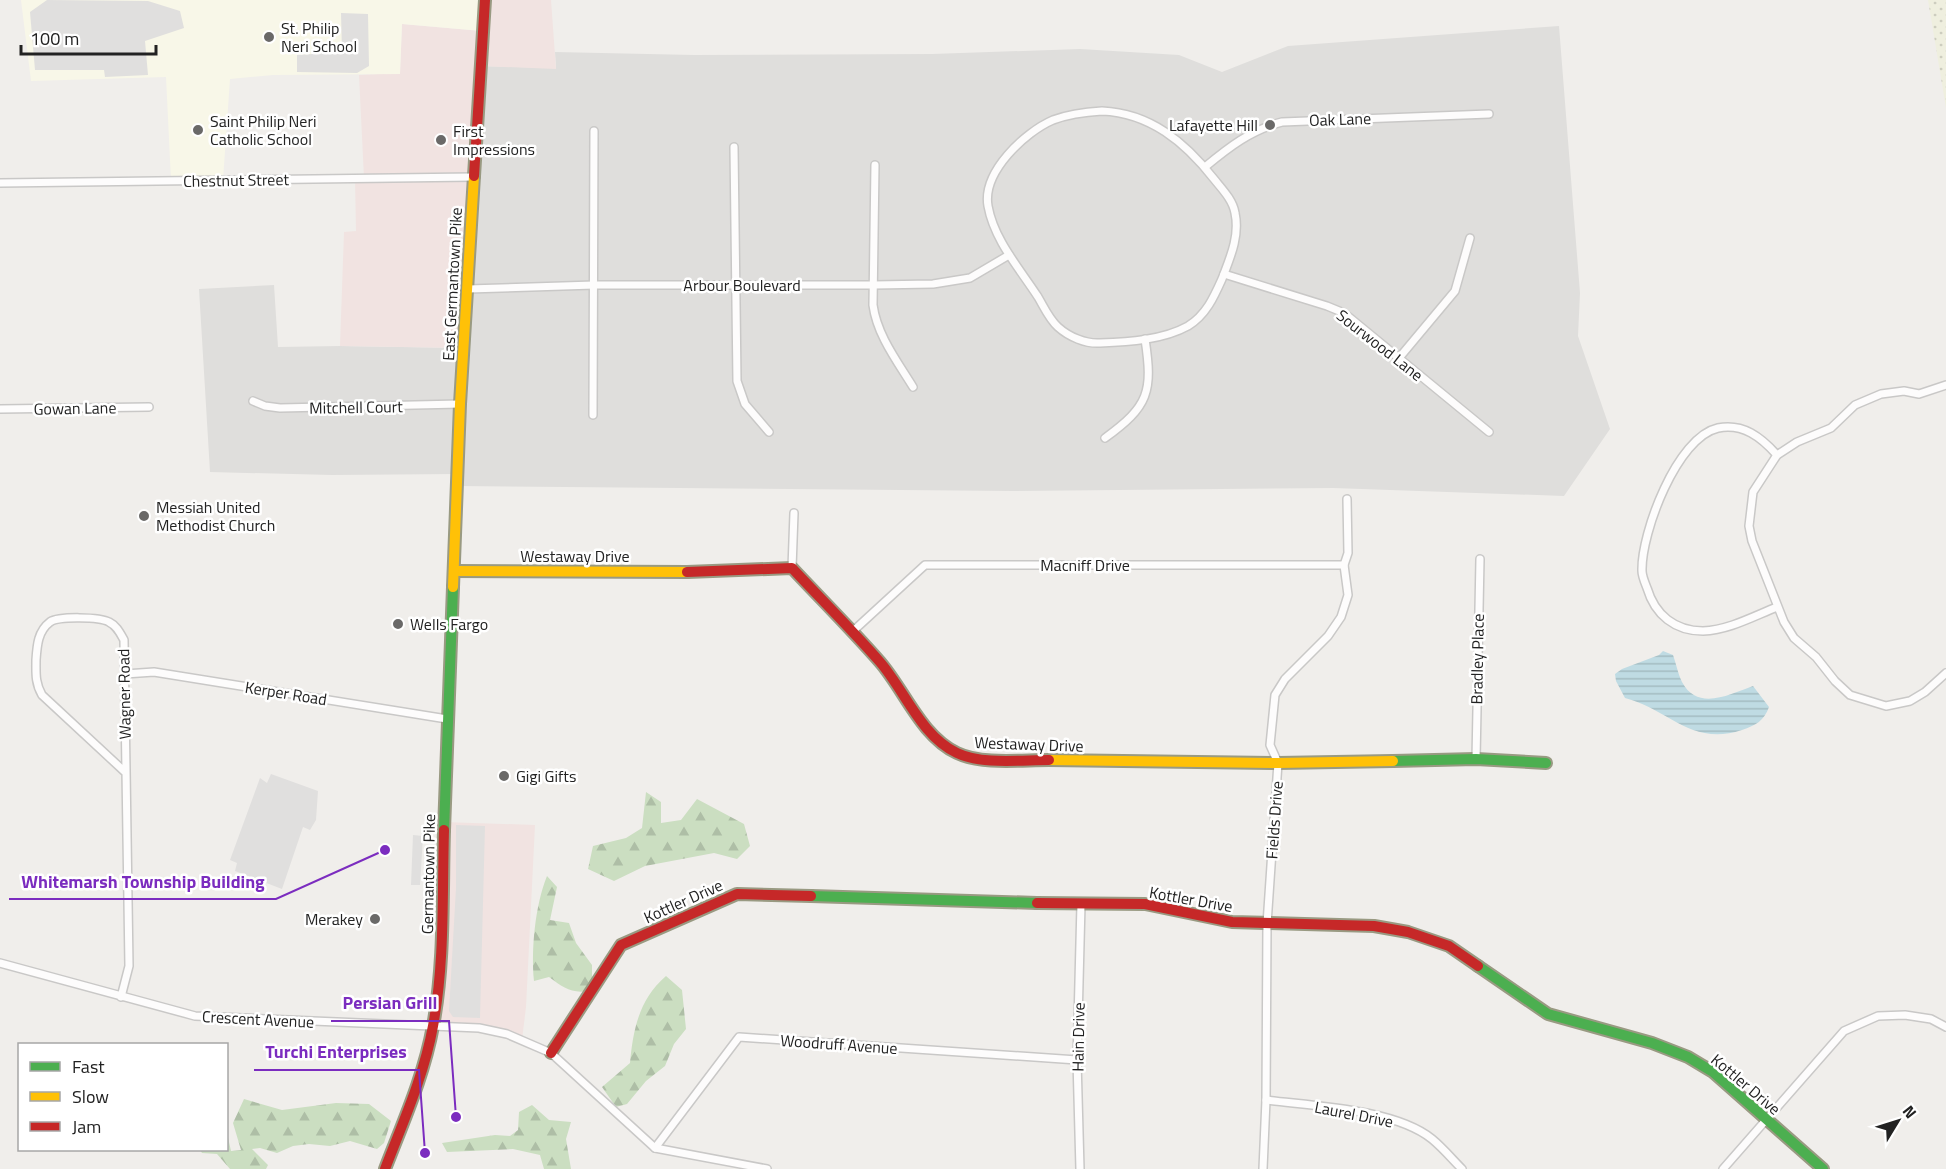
<svg xmlns="http://www.w3.org/2000/svg" width="1946" height="1169" font-family="'Titillium Web',sans-serif">
  <style>
    .residential { fill: #dfdedc }
    .commercial { fill: #f1e3e1 }
    .education { fill: #f8f7e8 }
    .farmland { fill: url(#farmland-dots) }
    .forest { fill: url(#forest-firs) }
    .parking { fill: #e0dfde }
    .water { fill: url(#water-rules) }
    .lines { fill: none; stroke-linecap: round; stroke-linejoin: round }
    .street-casing { stroke: #c9c8c7; stroke-width: 10 }
    .fast-casing { stroke: #999a82; stroke-width: 14 }
    .slow-casing { stroke: #999a82; stroke-width: 14 }
    .jam-casing { stroke: #999a82; stroke-width: 14 }
    .street { stroke: #fdfcfc; stroke-width: 7 }
    .fast { stroke: #4caf50; stroke-width: 10 }
    .slow { stroke: #ffc107; stroke-width: 10 }
    .jam { stroke: #c62828; stroke-width: 10 }
    .poi-dot { fill: #6a6968; stroke: #fff; stroke-width: 2 }
    .labels { text-anchor: middle; stroke-width: 5; stroke-linejoin: round; paint-order: stroke }
    .poi-label { font-size: 16px; fill: #222; stroke: #fff; text-anchor: start }
    .street-label { font-size: 16px; fill: #222; stroke: #fff }
    .leader { fill: none; stroke: #7b2cbf; stroke-width: 2 }
    .callout-dot { fill: #7b2cbf; stroke: #fff; stroke-width: 2 }
    .callout-label { font-size: 18px; text-anchor: middle; font-weight: bold; fill: #7b2cbf; stroke: #fff; stroke-width: 5; stroke-linejoin: round; paint-order: stroke }
  </style>
  <defs>
    <pattern id="farmland-dots" width="8" height="8" patternUnits="userSpaceOnUse" patternTransform="scale(1.5)"><rect width="8" height="8" fill="#efefdf"/><path d="M2 2h.1M6 6h.1" fill="none" stroke="#cdcdbf" stroke-width="1.8" stroke-linecap="round"/></pattern>
    <pattern id="forest-firs" width="22" height="20" patternUnits="userSpaceOnUse" patternTransform="scale(1.5)"><rect width="22" height="20" fill="#cbdec1"/><path d="M5 1l3.5 6h-7zM16 11l3.5 6h-7z" fill="#aebea6"/></pattern>
    <pattern id="water-rules" width="6" height="5" patternUnits="userSpaceOnUse" patternTransform="scale(1.5)"><rect width="6" height="5" fill="#bfdbe3"/><path d="M0 2.5h6" fill="none" stroke="#a4bcc2"/></pattern>
  </defs>
  <rect width="100%" height="100%" fill="#f0eeeb"/>
  <polygon class="residential" points="1559,26 1580,293 1578,336 1610,429 1564,496 1333,488 1012,491 457,486 457,474 332,475 210,472 199,289 274,285 278,347 340,346 464,348 480,66 556,68 555,52 694,55 932,54 1080,49 1179,55 1222,72 1288,46"/>
  <g class="commercial">
    <polygon points="485,0 551,0 556,69 480,66 464,348 340,346 344,232 356,231 355,179 364,178 359,75 400,73 402,24 482,31"/>
    <polygon points="444,822 535,825 526,1007 522,1040 507,1034 433,1027"/>
  </g>
  <polygon class="education" points="21,0 485,0 482,31 402,24 400,74 273,75 230,79 223,180 171,180 166,77 31,81"/>
  <polygon class="farmland" points="1928,0 1946,0 1946,108"/>
  <g class="forest">
    <polygon points="646,792 661,802 661,823 681,820 697,799 744,824 750,846 737,859 714,853 645,866 614,881 588,869 593,846 626,838 642,828"/>
    <path d="M547,876L557,887L550,920L569,923L576,943L592,965V990C573,995 564,988 549,977L534,981C531,949 535,906 547,876Z"/>
    <path d="M666,976L682,990L686,1029L674,1044L665,1066L646,1081L627,1104L616,1107L602,1087L630,1063C633,1030 639,999 666,976Z"/>
    <polygon points="244,1099 282,1110 336,1103 369,1104 391,1121 384,1143 377,1149 350,1141 330,1146 309,1144 293,1146 277,1153 260,1148 252,1149 268,1165 266,1169 230,1169 217,1154 202,1153 200,1150 226,1150 227,1133 231,1151 241,1150 233,1123"/>
    <polygon points="532,1105 549,1120 571,1122 566,1139 571,1169 544,1169 540,1155 513,1149 447,1152 442,1143 495,1135 510,1136 518,1130 519,1112"/>
  </g>
  <g class="parking">
    <polygon points="47,0 148,1 180,11 184,28 145,41 148,75 105,77 104,70 35,70 30,12"/>
    <polygon points="341,13 368,14 369,66 357,73 297,72 297,55 342,52"/>
    <polygon points="271,774 318,791 316,820 310,830 303,827 282,889 235,871 237,863 230,860 260,778 267,783"/>
    <polygon points="456,825 485,826 480,1018 453,1017 449,1011 456,888"/>
    <polygon points="413,835 423,836 420,885 411,885"/>
  </g>
  <path class="water" d="M1663,651L1673,655C1676,663 1678,674 1682,682C1698,712 1730,694 1753,686L1769,707C1764,721 1756,725 1742,730C1691,747 1669,709 1625,698L1616,681L1615,674L1622,669L1659,655Z"/>
  <g class="lines">
    <defs>
      <g id="street">
        <path d="M1102,111C1150,113 1185,142 1214,179C1222,189 1233,200 1235,213C1240,236 1230,258 1222,279C1214,297 1206,315 1188,326C1163,340 1128,342 1100,343C1086,344 1069,337 1058,327C1049,319 1044,307 1038,297C1020,269 994,240 988,206C982,172 1025,132 1053,120C1069,114 1085,112 1102,111Z"/>
        <polyline points="734,147 737,381 745,404 769,432"/>
        <path d="M875,165L873,305C877,335 897,361 913,387"/>
        <path d="M1205,167C1229,147 1251,130 1282,122L1489,114"/>
        <polyline points="0,183 473,177"/>
        <polyline points="1224,274 1327,306 1344,313 1489,432"/>
        <polyline points="468,289 594,285 874,285 933,284 970,278 1009,255"/>
        <polyline points="1399,358 1455,291 1470,238"/>
        <polyline points="1946,385 1919,394 1904,391 1881,394 1855,405 1831,428 1797,442 1777,455 1753,492 1749,526 1752,541 1784,622 1794,638 1816,657 1835,681 1850,695 1886,706 1910,701 1925,692 1946,673"/>
        <polyline points="253,401 265,406 280,408 460,404"/>
        <polyline points="0,409 149,407"/>
        <polyline points="593,415 594,131"/>
        <path d="M1105,438C1149,406 1153,392 1145,339"/>
        <polyline points="792,568 794,513"/>
        <path d="M1777,607C1754,616 1729,630 1703,631C1675,631 1655,615 1647,588C1645,583 1642,576 1642,571C1641,533 1677,437 1718,428C1743,423 1761,437 1777,455"/>
        <polyline points="852,632 925,565 1344,565"/>
        <polyline points="125,674 154,672 447,719"/>
        <polyline points="1476,759 1480,559"/>
        <polyline points="0,963 195,1016 479,1028 507,1034 551,1053 655,1148 767,1169"/>
        <path d="M121,997L129,966L124,640C120,633 117,626 109,622C100,617 59,616 50,622C38,631 37,645 36,660C36,673 35,683 42,695L125,772"/>
        <path d="M1266,1100C1313,1106 1395,1109 1432,1139C1443,1148 1452,1159 1462,1169"/>
        <polyline points="655,1148 739,1037 1077,1060"/>
        <polyline points="1080,1169 1077,1060 1081,904"/>
        <polyline points="1263,1169 1266,1100 1267,924 1278,763 1270,745 1275,695 1285,679 1328,636 1341,617 1348,595 1344,565 1348,553 1347,499"/>
        <polyline points="1723,1169 1844,1031 1878,1016 1905,1015 1931,1019 1946,1027"/>
      </g>
      <g id="fast">
        <polyline points="1393,761 1476,759 1546,763"/>
        <polyline points="444,830 453,587"/>
        <polyline points="811,896 1037,903"/>
        <polyline points="1478,966 1548,1014 1652,1043 1688,1057 1713,1072 1823,1169"/>
      </g>
      <g id="slow">
        <polyline points="454,571 687,572"/>
        <polyline points="453,587 460,404 474,176"/>
        <polyline points="1049,760 1278,763 1393,761"/>
      </g>
      <g id="jam">
        <polyline points="474,176 485,0"/>
        <path d="M687,572L792,568C821,599 852,630 880,662C905,691 921,736 957,753C982,765 1021,760 1049,760"/>
        <polyline points="1037,903 1145,904 1232,922 1374,926 1408,932 1449,946 1478,966"/>
        <polyline points="551,1053 621,945 737,894 811,896"/>
        <path d="M385,1169C403,1122 424,1076 433,1026C445,962 442,895 444,830"/>
      </g>
    </defs>
    <use href="#street" class="street-casing"/>
    <use href="#fast" class="fast-casing"/>
    <use href="#slow" class="slow-casing"/>
    <use href="#jam" class="jam-casing"/>
    <use href="#street" class="street"/>
    <use href="#fast" class="fast"/>
    <use href="#slow" class="slow"/>
    <use href="#jam" class="jam"/>
  </g>
  <g class="poi-dot">
    <circle cx="269" cy="37" r="6"/>
    <circle cx="1270" cy="125" r="6"/>
    <circle cx="198" cy="130" r="6"/>
    <circle cx="441" cy="140" r="6"/>
    <circle cx="144" cy="516" r="6"/>
    <circle cx="398" cy="624" r="6"/>
    <circle cx="504" cy="776" r="6"/>
    <circle cx="375" cy="919" r="6"/>
  </g>
  <g class="labels">
    <g class="poi-label">
      <text x="281" y="34">St. Philip<tspan x="281" dy="18">Neri School</tspan></text>
      <text x="210" y="127">Saint Philip Neri<tspan x="210" dy="18">Catholic School</tspan></text>
      <text x="1258" y="131" text-anchor="end">Lafayette Hill</text>
      <text x="453" y="137">First<tspan x="453" dy="18">Impressions</tspan></text>
      <text x="156" y="513">Messiah United<tspan x="156" dy="18">Methodist Church</tspan></text>
      <text x="410" y="630">Wells Fargo</text>
      <text x="516" y="782">Gigi Gifts</text>
      <text x="363" y="925" text-anchor="end">Merakey</text>
    </g>
    <g class="street-label">
      <text transform="translate(1340 119) rotate(-2)" y="6">Oak Lane</text>
      <text transform="translate(236 180) rotate(-1)" y="6">Chestnut Street</text>
      <text transform="translate(452 284) rotate(-87)" y="6">East Germantown Pike</text>
      <text x="742" y="291">Arbour Boulevard</text>
      <text transform="translate(1380 345) rotate(38)" y="6">Sourwood Lane</text>
      <text transform="translate(356 407) rotate(-1)" y="6">Mitchell Court</text>
      <text transform="translate(75 408) rotate(-1)" y="6">Gowan Lane</text>
      <text x="575" y="562">Westaway Drive</text>
      <text x="1085" y="571">Macniff Drive</text>
      <text transform="translate(1477 659) rotate(-89)" y="6">Bradley Place</text>
      <text transform="translate(286 693) rotate(9)" y="6">Kerper Road</text>
      <text transform="translate(124 694) rotate(-91)" y="6">Wagner Road</text>
      <text transform="translate(1029 744) rotate(2)" y="6">Westaway Drive</text>
      <text transform="translate(1274 820) rotate(-86)" y="6">Fields Drive</text>
      <text transform="translate(428 874) rotate(-89)" y="6">Germantown Pike</text>
      <text transform="translate(1191 899) rotate(10)" y="6">Kottler Drive</text>
      <text transform="translate(683 901) rotate(-24)" y="6">Kottler Drive</text>
      <text transform="translate(258 1019) rotate(3)" y="6">Crescent Avenue</text>
      <text transform="translate(1078 1037) rotate(-89)" y="6">Hain Drive</text>
      <text transform="translate(839 1044) rotate(4)" y="6">Woodruff Avenue</text>
      <text transform="translate(1746 1084) rotate(40)" y="6">Kottler Drive</text>
      <text transform="translate(1354 1114) rotate(11)" y="6">Laurel Drive</text>
    </g>
  </g>
  <path class="leader" d="M385 850L276 899H9M456 1117L449 1021H331M425 1153L419 1070H254"/>
  <g class="callout-dot">
    <circle cx="385" cy="850" r="6"/>
    <circle cx="456" cy="1117" r="6"/>
    <circle cx="425" cy="1153" r="6"/>
  </g>
  <g class="callout-label">
    <text x="143" y="888">Whitemarsh Township Building</text>
    <text x="390" y="1009">Persian Grill</text>
    <text x="336" y="1058">Turchi Enterprises</text>
  </g>
  <rect x="18" y="1043" width="210" height="108" fill="#ffffff" stroke="#a7a7a7" stroke-width="1.5"/>
  <rect x="30" y="1062" width="30" height="9" fill="#4caf50" stroke="#a7a7a7" stroke-width="1.5"/>
  <text x="72" y="1073" font-size="18" fill="#222222">Fast</text>
  <rect x="30" y="1092" width="30" height="9" fill="#ffc107" stroke="#a7a7a7" stroke-width="1.5"/>
  <text x="72" y="1103" font-size="18" fill="#222222">Slow</text>
  <rect x="30" y="1122" width="30" height="9" fill="#c62828" stroke="#a7a7a7" stroke-width="1.5"/>
  <text x="72" y="1133" font-size="18" fill="#222222">Jam</text>
  <g transform="translate(1898 1121) rotate(52)" stroke="#ffffff" stroke-width="4.5" paint-order="stroke">
  <path d="M0-4.5L10 22L0 15L-10 22Z" fill="#222222"/>
  <text y="-9" font-size="16" font-weight="bold" text-anchor="middle" fill="#222222">N</text>
  </g>
  <path d="M21 45v9h135v-9" fill="none" stroke="#222222" stroke-width="3"/>
  <text x="30" y="45" font-size="18" fill="#222222" stroke="#ffffff" stroke-width="4.5" paint-order="stroke">100 m</text>
</svg>
